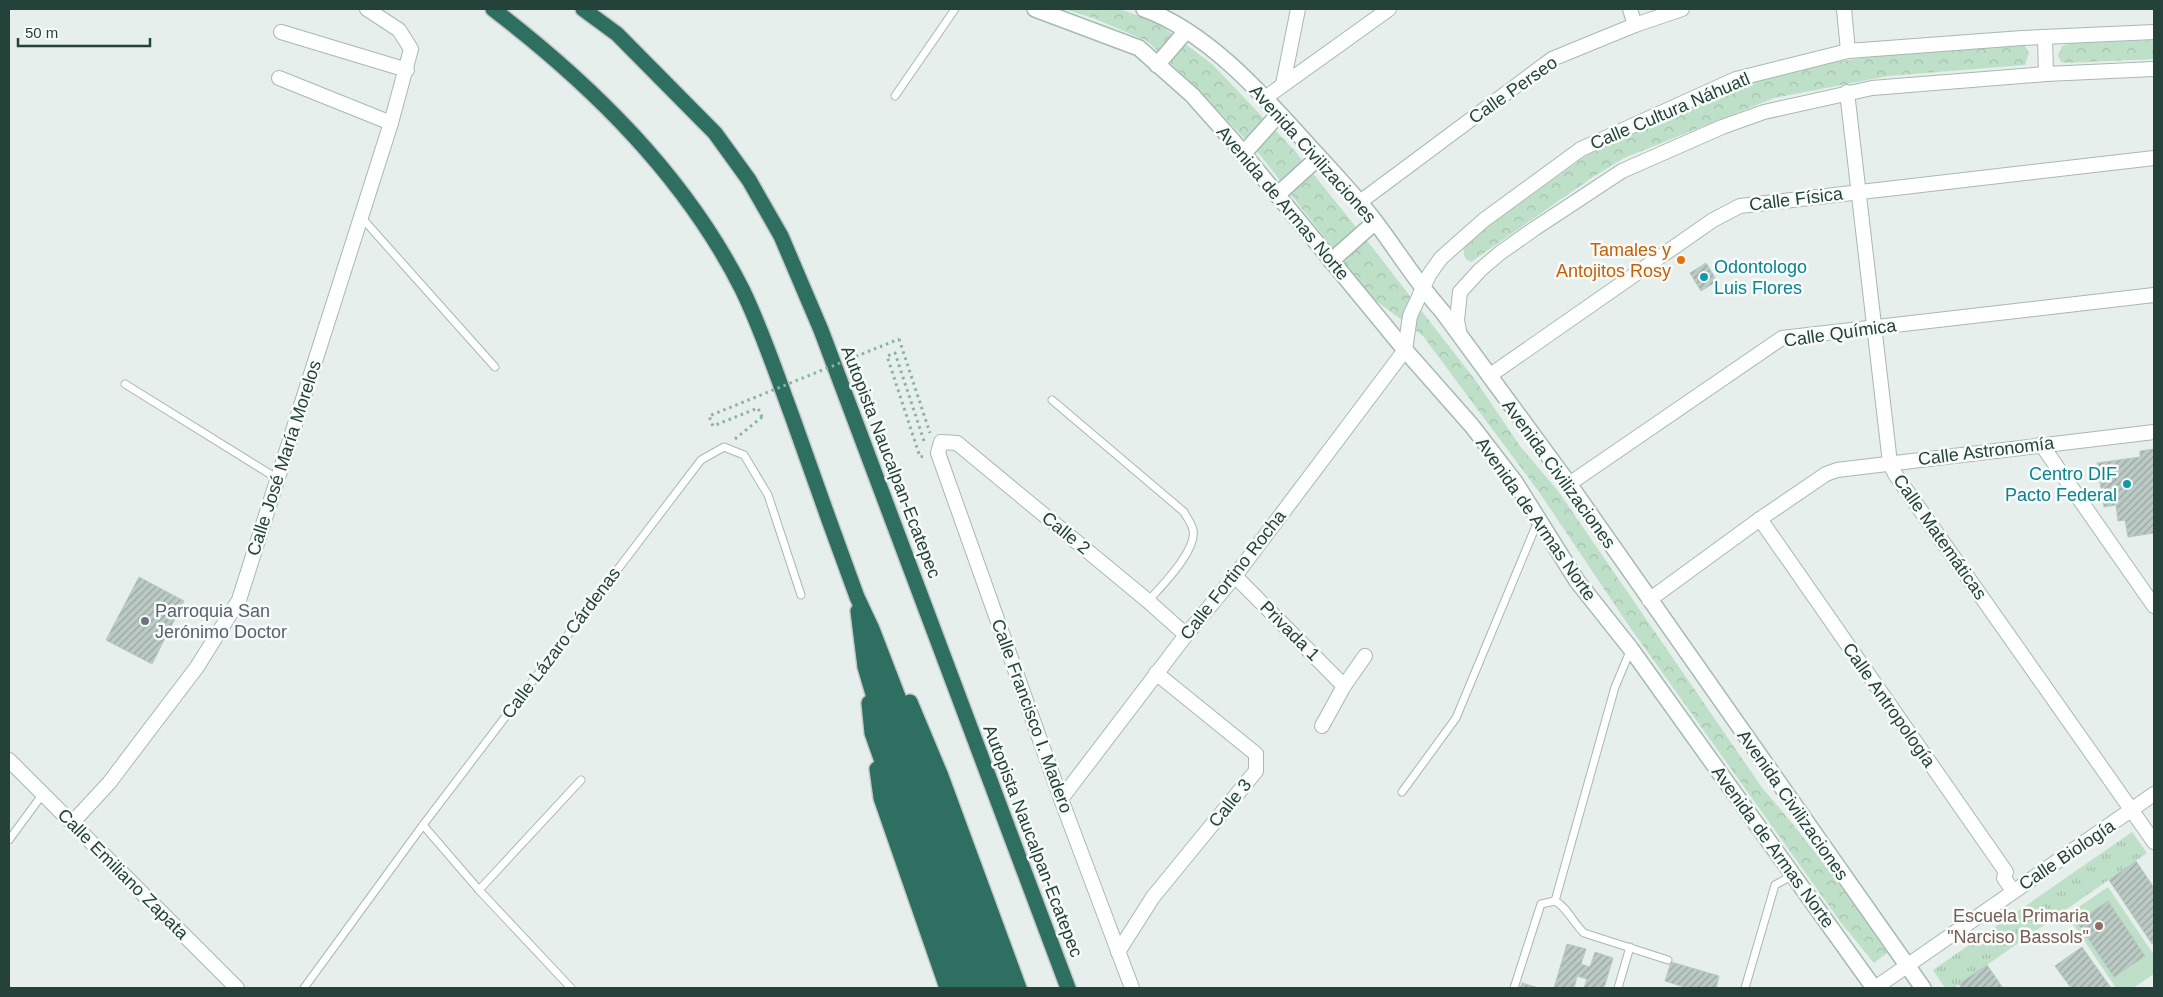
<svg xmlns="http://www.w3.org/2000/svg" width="2163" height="997" font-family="Arial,sans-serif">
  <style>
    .green { fill: #bfe0c8 }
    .forest { fill: url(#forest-crowns) }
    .park { fill: url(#park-tufts) }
    .building { fill: url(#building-hatch); stroke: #b8c9c2 }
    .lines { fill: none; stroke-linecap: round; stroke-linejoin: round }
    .service-casing { stroke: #a8b8b2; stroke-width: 9 }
    .minor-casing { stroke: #a8b8b2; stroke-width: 16 }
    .secondary-casing { stroke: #a4bbb3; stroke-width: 18 }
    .motorway-casing { stroke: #c2cac8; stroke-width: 18 }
    .path { stroke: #86b3a5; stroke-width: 3; stroke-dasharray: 2.5 4; stroke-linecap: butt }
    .service { stroke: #fff; stroke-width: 7 }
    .minor { stroke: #fff; stroke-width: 14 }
    .secondary { stroke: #fff; stroke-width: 15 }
    .motorway { stroke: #2f6f62; stroke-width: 15 }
    .path-bridge { stroke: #86b3a5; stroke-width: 3; stroke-dasharray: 2.5 4; stroke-linecap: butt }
    .food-dot { fill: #e8710a; stroke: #f7fbf9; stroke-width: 2 }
    .culture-dot { fill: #0f9aa8; stroke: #f7fbf9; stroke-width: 2 }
    .worship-dot { fill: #6b7280; stroke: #f7fbf9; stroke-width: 2 }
    .education-dot { fill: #8d6e63; stroke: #f7fbf9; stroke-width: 2 }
    .labels { text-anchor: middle; stroke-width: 5; stroke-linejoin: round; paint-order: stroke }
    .street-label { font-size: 18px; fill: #24423a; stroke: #f7fbf9 }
    .food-label { font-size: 18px; fill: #c56008; stroke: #f7fbf9; text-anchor: end }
    .culture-label { font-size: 18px; fill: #0d838f; stroke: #f7fbf9; text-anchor: start }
    .worship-label { font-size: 18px; fill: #5b616d; stroke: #f7fbf9; text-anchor: start }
    .education-label { font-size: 18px; fill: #785e54; stroke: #f7fbf9; text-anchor: end }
  </style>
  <defs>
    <pattern id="forest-crowns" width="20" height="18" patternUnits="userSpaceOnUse" patternTransform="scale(1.25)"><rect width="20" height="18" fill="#bfe0c8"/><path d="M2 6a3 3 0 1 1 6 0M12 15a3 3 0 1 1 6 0" fill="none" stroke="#a4c1ad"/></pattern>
    <pattern id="park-tufts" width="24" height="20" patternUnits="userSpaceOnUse" patternTransform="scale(1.25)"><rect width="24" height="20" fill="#bfe0c8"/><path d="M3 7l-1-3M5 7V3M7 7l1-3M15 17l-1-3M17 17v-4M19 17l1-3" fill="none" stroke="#a4c1ad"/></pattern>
    <pattern id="building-hatch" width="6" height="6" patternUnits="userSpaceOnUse" patternTransform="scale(1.25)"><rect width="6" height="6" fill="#bbcac4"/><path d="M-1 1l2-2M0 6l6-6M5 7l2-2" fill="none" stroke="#98a6a0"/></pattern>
  </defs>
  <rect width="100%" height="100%" fill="#e6efeb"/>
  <polygon class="green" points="2108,887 2154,955 2154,974 2133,988 2116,988 2067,915"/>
  <g class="forest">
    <path d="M1064,9H1119L1155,21L1212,64L1294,150L1372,247L1476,381L1520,446L1558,491L1763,789C1809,841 1848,896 1887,953L1874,963L1842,924L1629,626L1539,492L1423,336L1371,297L1260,155L1194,85L1147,41L1093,18Z"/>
    <polygon points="2154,40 2154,59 2066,63 2061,62 2058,56 2062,46 2071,43"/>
    <path d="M2024,44L2029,53L2025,65L1888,76L1774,98L1624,158L1593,177L1471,262C1464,259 1463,255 1464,247L1489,226L1587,155L1737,86L1818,65L1873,56Z"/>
  </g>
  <polygon class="park" points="2132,832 2147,853 1954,988 1945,988 1933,970"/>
  <g class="building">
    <polygon points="1706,263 1717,281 1701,291 1690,273"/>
    <polygon points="2154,449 2154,533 2128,537 2125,520 2118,521 2116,505 2104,507 2097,463 2140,457 2140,451"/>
    <polygon points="139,577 184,601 152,664 106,640"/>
    <polygon points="2136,861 2154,888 2154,943 2152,944 2109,880"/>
    <polygon points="2108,901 2145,956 2114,977 2077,922"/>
    <polygon points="1567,944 1586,949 1581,964 1590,967 1595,952 1613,958 1604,988 1584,988 1587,979 1577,976 1574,988 1554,988"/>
    <polygon points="2082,947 2111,988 2071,988 2055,966"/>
    <polygon points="1671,962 1719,976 1716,988 1687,988 1665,981"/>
    <polygon points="1987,965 2003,988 1962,988 1959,984"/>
    <polygon points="1522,983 1539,988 1520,988"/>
  </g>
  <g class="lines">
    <defs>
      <g id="service">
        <polyline points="895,96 955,9"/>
        <polyline points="361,217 495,367"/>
        <polyline points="125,384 278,479"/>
        <path d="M1052,400L1184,512C1187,518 1192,524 1193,530C1197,550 1162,586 1148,601"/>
        <polyline points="1402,792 1456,718 1538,521"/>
        <polyline points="423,825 479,890 571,988"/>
        <polyline points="9,840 42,795"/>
        <polyline points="479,890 581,780"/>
        <path d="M1555,901C1567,907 1574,924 1584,933L1668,960"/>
        <polyline points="304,988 423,825 701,460 724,447 744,455 768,495 801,595"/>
        <polyline points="1514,988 1541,904 1555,901 1615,687 1631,649"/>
        <polyline points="1618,988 1630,947"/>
        <polyline points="1745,988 1775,885 1793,875"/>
      </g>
      <g id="minor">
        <polyline points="1630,9 1635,25"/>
        <polyline points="1844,9 1848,51"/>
        <polyline points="281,32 407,70"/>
        <polyline points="2045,37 2046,74"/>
        <polyline points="279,78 391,123"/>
        <polyline points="1283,84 1298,9"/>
        <polyline points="1847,92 1890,463 1895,474 2154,842"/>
        <polyline points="1265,98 1389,9"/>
        <polyline points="1360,202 1552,59 1635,25 1682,9"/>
        <polyline points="1460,336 1457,320 1460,292 1480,270 1500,253 1534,229 1622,171 1722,127 1764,112 1872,88 2046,74 2154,69"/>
        <polyline points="1489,376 1713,220 1740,206 2154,158"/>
        <polyline points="2041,444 2154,606"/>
        <polyline points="1569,484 1782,338 2154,295"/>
        <polyline points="1760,519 2006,872 2004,878 2013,891"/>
        <polyline points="1235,576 1344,686"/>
        <polyline points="1649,600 1760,519 1826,474 1837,470 2154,432"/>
        <polyline points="1322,726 1344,686 1365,656"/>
        <polyline points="9,760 237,988"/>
        <polyline points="1061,799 1186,635 1235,576 1405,350 1410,316 1429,275 1441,258 1484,220 1581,149 1736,79 1848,51 2022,38 2154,32"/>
        <polyline points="72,823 109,783 197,667 239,600 391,123 411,49 399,30 367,9"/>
        <polyline points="1118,952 1153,897 1256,771 1256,754 1156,673"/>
        <polyline points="1132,988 1061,799 938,453 941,442 957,443 1148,601 1186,635"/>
        <polyline points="1875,988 2154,794"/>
      </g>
      <g id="secondary">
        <polyline points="1035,9 1139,48 1192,95 1233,141 1405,350 1472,426 1515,482 1577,581 1631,649 1874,988"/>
        <path d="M1144,9C1208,32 1264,96 1309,146C1331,170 1354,194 1374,220C1397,250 1416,282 1442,311L1569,484L1923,988"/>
        <polyline points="1157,65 1186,31"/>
        <polyline points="1243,154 1279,114"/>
        <polyline points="1277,195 1319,157"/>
        <polyline points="1331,261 1375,222"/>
      </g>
      <g id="motorway">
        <path d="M493,9C592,85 685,176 742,289C762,330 776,373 792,416C813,476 835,537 857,597L872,629L930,780L1005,988"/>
        <polyline points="583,9 617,34 715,133 749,180 781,236 821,330 1068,988"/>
        <polyline points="858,611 865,667 880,718 977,988"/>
        <polyline points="869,650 990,988"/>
        <polyline points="910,702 941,776 1019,988"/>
        <polyline points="869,703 872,733 962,988"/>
        <polyline points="877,769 881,798 947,988"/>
      </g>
    </defs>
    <use href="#service" class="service-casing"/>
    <use href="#minor" class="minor-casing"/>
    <use href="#secondary" class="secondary-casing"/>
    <use href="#motorway" class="motorway-casing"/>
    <g class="path">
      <polyline points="899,339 930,433"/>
      <polyline points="735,439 762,417"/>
      <polyline points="924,441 895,353 887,356 920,457 925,456"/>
    </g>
    <use href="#service" class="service"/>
    <use href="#minor" class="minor"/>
    <use href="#secondary" class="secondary"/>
    <use href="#motorway" class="motorway"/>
    <polyline class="path-bridge" points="762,417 758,408 713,426 709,416 899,339"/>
  </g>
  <circle class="food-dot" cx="1681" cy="260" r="5"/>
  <g class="culture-dot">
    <circle cx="1704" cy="277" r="5"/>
    <circle cx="2127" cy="484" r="5"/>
  </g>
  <circle class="worship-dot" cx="145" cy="621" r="5"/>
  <circle class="education-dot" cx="2099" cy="926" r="5"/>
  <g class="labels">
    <g class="street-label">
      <text transform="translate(1513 90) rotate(-35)" y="6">Calle Perseo</text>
      <text transform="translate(1670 111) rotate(-23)" y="6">Calle Cultura Náhuatl</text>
      <text transform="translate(1313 154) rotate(48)" y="6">Avenida Civilizaciones</text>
      <text transform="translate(1796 199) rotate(-7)" y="6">Calle Física</text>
      <text transform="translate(1283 203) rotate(50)" y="6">Avenida de Armas Norte</text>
      <text transform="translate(1840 333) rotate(-8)" y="6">Calle Química</text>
      <text transform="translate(1986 451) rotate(-7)" y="6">Calle Astronomía</text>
      <text transform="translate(284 458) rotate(-72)" y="6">Calle José María Morelos</text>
      <text transform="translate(891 462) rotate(69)" y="6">Autopista Naucalpan-Ecatepec</text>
      <text transform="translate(1559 474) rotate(54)" y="6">Avenida Civilizaciones</text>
      <text transform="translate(1536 519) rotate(55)" y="6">Avenida de Armas Norte</text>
      <text transform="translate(1066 533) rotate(39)" y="6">Calle 2</text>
      <text transform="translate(1940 537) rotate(55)" y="6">Calle Matemáticas</text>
      <text transform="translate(1233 575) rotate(-52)" y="6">Calle Fortino Rocha</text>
      <text transform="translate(1290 631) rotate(45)" y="6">Privada 1</text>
      <text transform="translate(561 643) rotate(-53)" y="6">Calle Lázaro Cárdenas</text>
      <text transform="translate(1889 705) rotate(55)" y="6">Calle Antropología</text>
      <text transform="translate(1032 716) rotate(70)" y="6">Calle Francisco I. Madero</text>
      <text transform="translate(1230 803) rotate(-51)" y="6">Calle 3</text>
      <text transform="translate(1793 805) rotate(55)" y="6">Avenida Civilizaciones</text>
      <text transform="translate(1033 841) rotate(69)" y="6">Autopista Naucalpan-Ecatepec</text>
      <text transform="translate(1773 847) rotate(54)" y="6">Avenida de Armas Norte</text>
      <text transform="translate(2067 855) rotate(-34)" y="6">Calle Biología</text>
      <text transform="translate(123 874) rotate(45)" y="6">Calle Emiliano Zapata</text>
    </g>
    <g class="food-label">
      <text x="1671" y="256">Tamales y<tspan x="1671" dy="21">Antojitos Rosy</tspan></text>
    </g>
    <g class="culture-label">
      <text x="1714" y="273">Odontologo<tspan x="1714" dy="21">Luis Flores</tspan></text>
      <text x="2117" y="480" text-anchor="end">Centro DIF<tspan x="2117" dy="21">Pacto Federal</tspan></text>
    </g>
    <g class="worship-label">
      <text x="155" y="617">Parroquia San<tspan x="155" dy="21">Jerónimo Doctor</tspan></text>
    </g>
    <g class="education-label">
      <text x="2089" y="922">Escuela Primaria<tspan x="2089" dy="21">"Narciso Bassols"</tspan></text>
    </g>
  </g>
  <rect width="2163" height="997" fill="none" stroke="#24423a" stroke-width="20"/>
  <path d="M18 38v8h132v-8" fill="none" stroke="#24423a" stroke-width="2.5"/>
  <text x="25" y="38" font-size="15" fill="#24423a" stroke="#f7fbf9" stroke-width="4" paint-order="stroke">50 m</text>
</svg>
